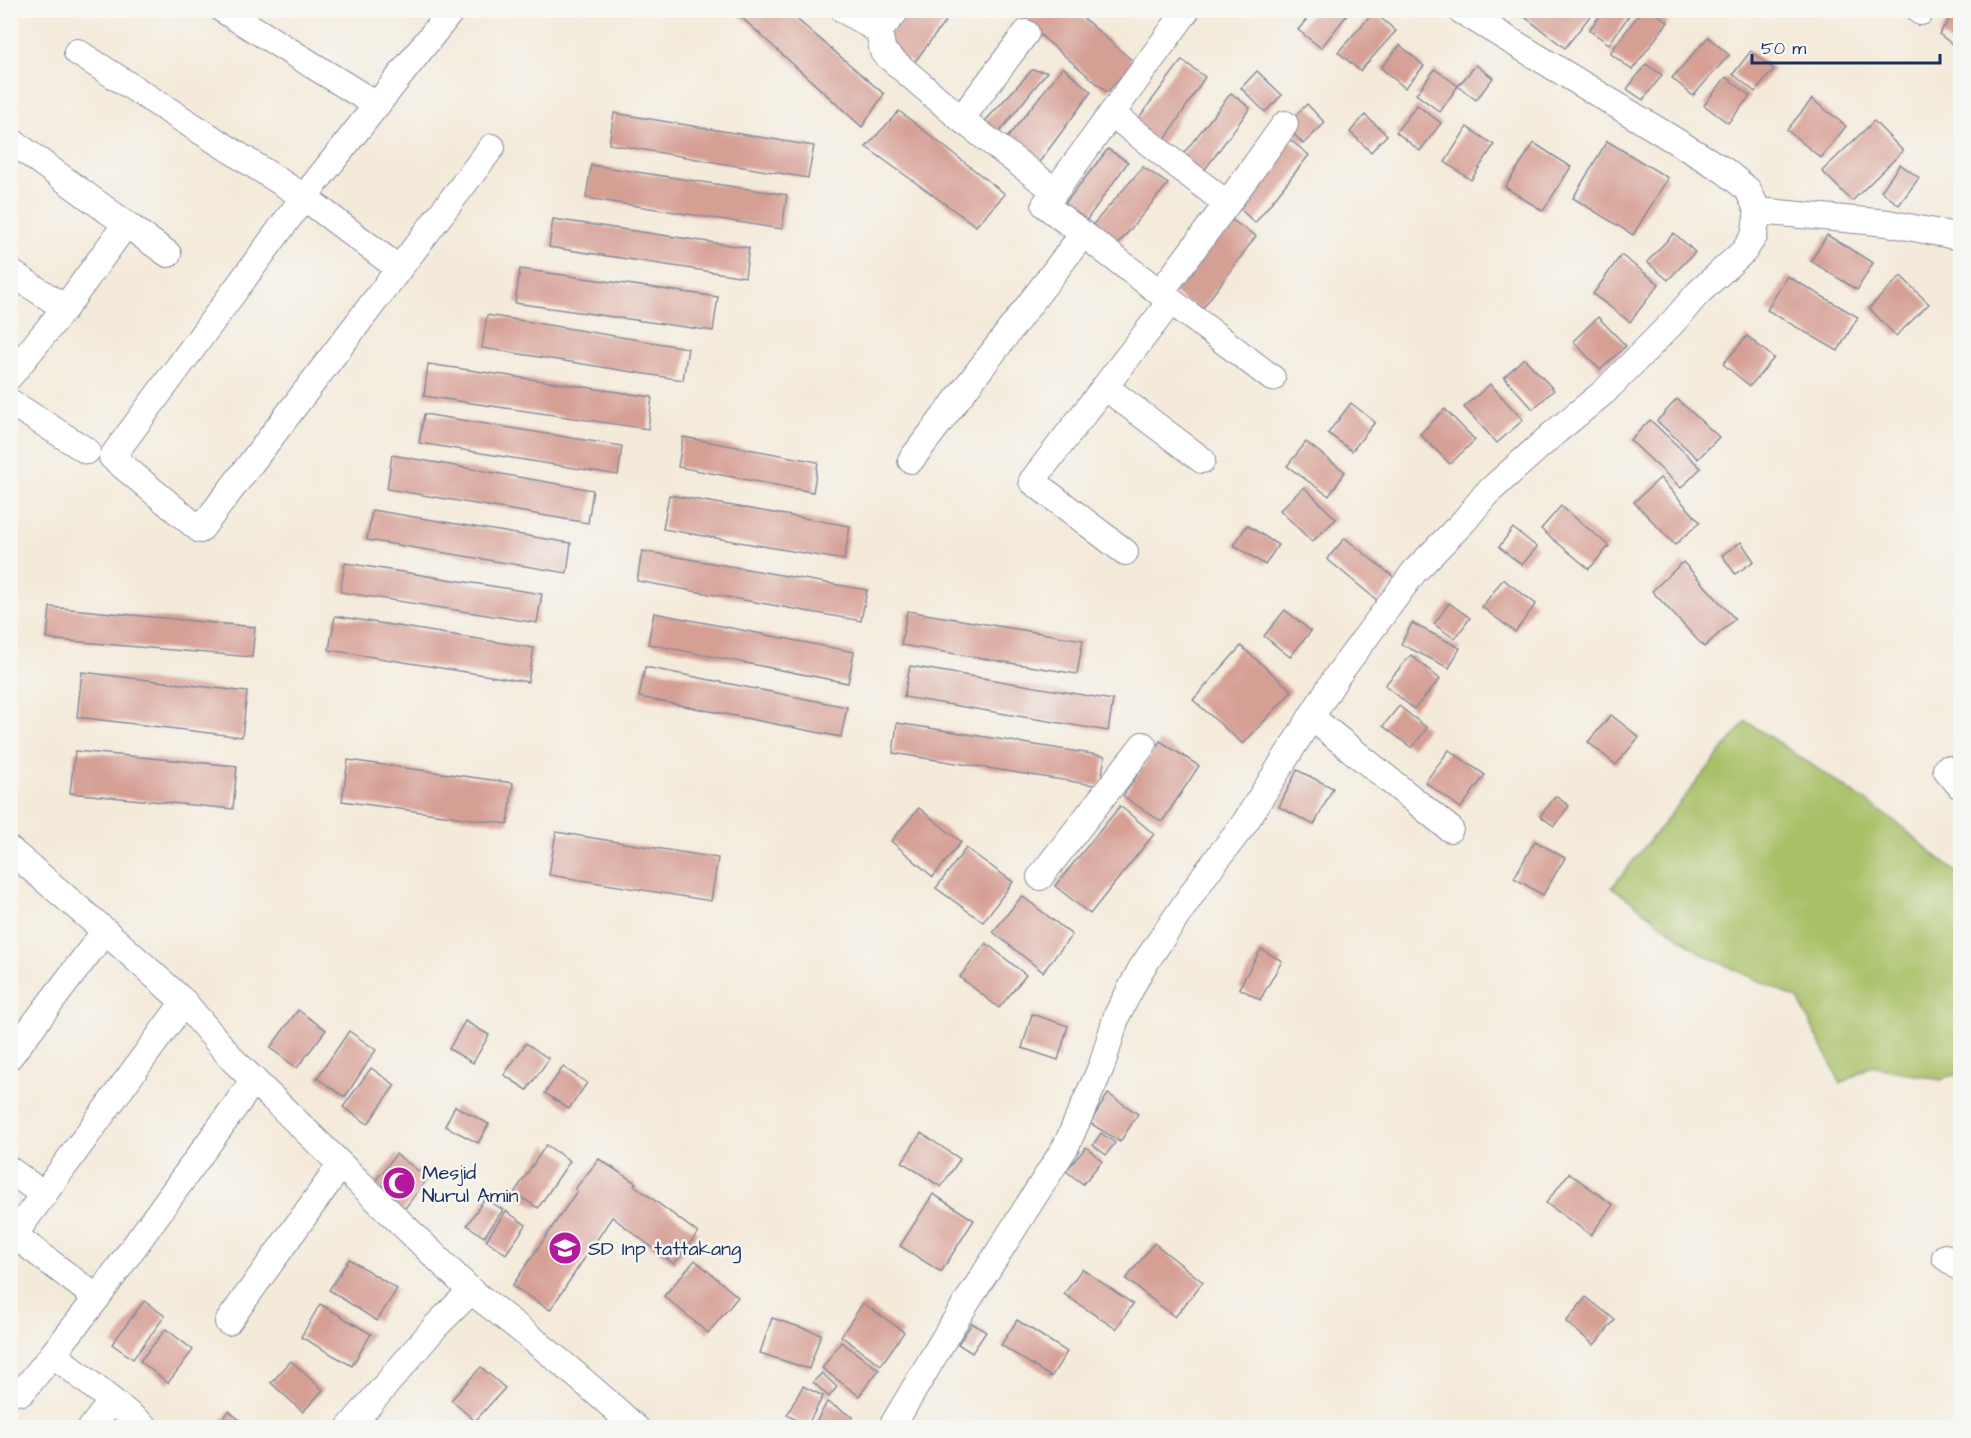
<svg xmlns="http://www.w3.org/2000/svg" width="1971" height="1438" font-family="'Architects Daughter',sans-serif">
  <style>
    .green { fill: #a9c066; stroke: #627862; stroke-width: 1.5 }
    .building { fill: #d69f94 }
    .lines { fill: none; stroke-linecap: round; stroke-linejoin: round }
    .minor-casing { stroke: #888c9c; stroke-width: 28 }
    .minor { stroke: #fff; stroke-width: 26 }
    .labels { text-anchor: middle; stroke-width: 5; stroke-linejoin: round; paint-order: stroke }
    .poi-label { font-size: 20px; fill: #1b2f5e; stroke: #f6f6f2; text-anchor: start }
  </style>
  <rect width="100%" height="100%" fill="#f6f6f2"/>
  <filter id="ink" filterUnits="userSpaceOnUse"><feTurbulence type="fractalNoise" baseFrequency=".0167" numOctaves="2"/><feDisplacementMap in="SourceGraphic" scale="12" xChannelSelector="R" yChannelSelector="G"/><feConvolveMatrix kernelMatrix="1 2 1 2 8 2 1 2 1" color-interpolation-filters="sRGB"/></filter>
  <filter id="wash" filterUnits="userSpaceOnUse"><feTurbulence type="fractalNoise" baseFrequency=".008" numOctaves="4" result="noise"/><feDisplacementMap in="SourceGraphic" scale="24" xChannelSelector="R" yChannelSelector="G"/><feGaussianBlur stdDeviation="1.35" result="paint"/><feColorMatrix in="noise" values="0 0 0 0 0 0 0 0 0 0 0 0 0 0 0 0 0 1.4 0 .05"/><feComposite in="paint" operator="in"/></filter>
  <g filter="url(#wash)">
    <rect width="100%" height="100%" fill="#f4eada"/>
    <polygon class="green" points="1746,721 1891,818 1960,876 1960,1073 1941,1080 1871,1066 1841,1084 1798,999 1702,954 1612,887"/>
    <g id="blocks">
      <g class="building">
        <polygon points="743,10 786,10 884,94 862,127 740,16"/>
        <polygon points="904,10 954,10 913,64 880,44"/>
        <polygon points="1011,10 1074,10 1134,62 1107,92"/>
        <polygon points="1112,10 1128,10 1121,18"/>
        <polygon points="1314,10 1351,10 1321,48 1298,30"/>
        <polygon points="1524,10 1595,10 1565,48 1521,14"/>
        <polygon points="1604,10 1633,10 1609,44 1589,30"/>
        <polygon points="1642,10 1652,10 1668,22 1632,70 1610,53"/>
        <polygon points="1956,10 1960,10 1960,50 1939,34"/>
        <polygon points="1374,12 1396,31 1360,71 1338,52"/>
        <polygon points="1708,37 1729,55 1693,96 1672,78"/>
        <polygon points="1400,45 1424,66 1405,88 1381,68"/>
        <polygon points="1751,51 1774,69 1755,92 1733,74"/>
        <polygon points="1182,60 1205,77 1161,146 1134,124"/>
        <polygon points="1646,64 1662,75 1643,100 1627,89"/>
        <polygon points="1476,65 1493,78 1476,100 1458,86"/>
        <polygon points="1063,67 1091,92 1029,176 996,152"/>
        <polygon points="1435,69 1458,86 1440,112 1416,94"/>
        <polygon points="1032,70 1047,72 990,144 975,132"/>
        <polygon points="1257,71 1282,95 1265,112 1241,88"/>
        <polygon points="1726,77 1750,96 1728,123 1704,105"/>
        <polygon points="1231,93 1250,108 1201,175 1179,159"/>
        <polygon points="1812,99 1846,126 1821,158 1787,130"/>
        <polygon points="1307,104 1325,123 1303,144 1286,125"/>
        <polygon points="1417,105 1441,123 1420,151 1396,132"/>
        <polygon points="899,111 1005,194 976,226 866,147"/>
        <polygon points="614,113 814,146 808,178 609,144"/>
        <polygon points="1365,115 1387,135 1371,152 1350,132"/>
        <polygon points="1874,121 1903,151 1852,201 1822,171"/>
        <polygon points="1467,127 1494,145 1471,180 1445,162"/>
        <polygon points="1284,135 1309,155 1255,223 1232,201"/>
        <polygon points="1607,141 1668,178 1633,235 1573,198"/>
        <polygon points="1534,143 1571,167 1543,211 1505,187"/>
        <polygon points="1108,149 1128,162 1076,235 1055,216"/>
        <polygon points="1900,164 1919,178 1899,205 1881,191"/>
        <polygon points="591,165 787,195 782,229 586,198"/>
        <polygon points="1143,167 1168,184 1109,255 1082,237"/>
        <polygon points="1223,214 1256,236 1200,312 1169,290"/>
        <polygon points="553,219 749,248 745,277 549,247"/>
        <polygon points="1674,233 1695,252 1668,280 1647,262"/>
        <polygon points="1827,235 1873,263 1857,290 1811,261"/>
        <polygon points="1621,255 1659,284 1630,322 1593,294"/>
        <polygon points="520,269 718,297 713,331 515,303"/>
        <polygon points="1787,276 1858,317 1838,351 1767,310"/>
        <polygon points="1901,276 1929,304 1896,336 1869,308"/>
        <polygon points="487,315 688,348 683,380 482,348"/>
        <polygon points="1598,317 1626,346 1600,370 1573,341"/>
        <polygon points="1747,336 1774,358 1750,386 1723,364"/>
        <polygon points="1524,358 1554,390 1533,409 1504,377"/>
        <polygon points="428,364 652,397 648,429 424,396"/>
        <polygon points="1490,384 1523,420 1497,443 1464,407"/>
        <polygon points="1677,399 1719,437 1698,459 1657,421"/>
        <polygon points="1351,403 1375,422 1352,451 1328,433"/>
        <polygon points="1445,409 1475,440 1450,464 1420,434"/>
        <polygon points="424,414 622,446 618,475 419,443"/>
        <polygon points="1650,420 1701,468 1681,488 1630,440"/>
        <polygon points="683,437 818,462 813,492 678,467"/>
        <polygon points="1306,442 1345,472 1329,496 1287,466"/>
        <polygon points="392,455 593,490 588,523 387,489"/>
        <polygon points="1660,478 1700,522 1675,545 1634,502"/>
        <polygon points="1304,487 1336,519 1312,542 1280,510"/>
        <polygon points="669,495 850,526 844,560 663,529"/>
        <polygon points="1561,506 1609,546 1589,569 1541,529"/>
        <polygon points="372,510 571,543 567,573 367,540"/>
        <polygon points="1247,525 1278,545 1265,565 1234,545"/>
        <polygon points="1513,528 1537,547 1522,565 1499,547"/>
        <polygon points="1345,538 1396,579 1378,601 1327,559"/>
        <polygon points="1741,542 1754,561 1735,574 1722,555"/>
        <polygon points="642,551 867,590 861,621 637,581"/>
        <polygon points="1683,562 1735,619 1704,647 1652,591"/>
        <polygon points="345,563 542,594 537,623 340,592"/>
        <polygon points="1503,579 1536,604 1515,632 1482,607"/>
        <polygon points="1449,603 1470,618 1455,639 1434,624"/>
        <polygon points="50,607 255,627 252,657 47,639"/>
        <polygon points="1285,610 1311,631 1290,657 1264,636"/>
        <polygon points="907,611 1083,640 1077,674 901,645"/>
        <polygon points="654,613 854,652 848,683 648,644"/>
        <polygon points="335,616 534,648 528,682 329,650"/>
        <polygon points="1412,623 1460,648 1449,668 1401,644"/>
        <polygon points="1241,646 1292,691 1243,744 1193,700"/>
        <polygon points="1411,655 1440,679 1414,709 1385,685"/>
        <polygon points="910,666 1113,700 1108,731 904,697"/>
        <polygon points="645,667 847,707 841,737 639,697"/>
        <polygon points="82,672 247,692 242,737 77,717"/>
        <polygon points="1399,706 1427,728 1412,748 1383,726"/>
        <polygon points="1611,715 1639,737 1616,765 1588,742"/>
        <polygon points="897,723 1105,756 1100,786 893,753"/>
        <polygon points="1160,741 1199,766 1162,822 1123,796"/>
        <polygon points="1449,750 1485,775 1461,808 1425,782"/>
        <polygon points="75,751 237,766 233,809 70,793"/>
        <polygon points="348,760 513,783 508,824 342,801"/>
        <polygon points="1297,770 1333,788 1314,825 1279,807"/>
        <polygon points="1556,796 1569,806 1554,826 1540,816"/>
        <polygon points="1120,806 1154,834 1090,914 1055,886"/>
        <polygon points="919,808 961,842 933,877 891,841"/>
        <polygon points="556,832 718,858 711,901 549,875"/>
        <polygon points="1535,841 1565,858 1543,895 1514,878"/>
        <polygon points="966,848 1013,882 983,922 936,888"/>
        <polygon points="1022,896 1072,935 1043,972 993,932"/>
        <polygon points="986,943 1026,975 999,1008 960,977"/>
        <polygon points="1261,949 1282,961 1260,1000 1239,988"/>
        <polygon points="298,1010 326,1030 297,1068 270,1048"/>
        <polygon points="1032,1014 1068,1026 1058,1060 1022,1048"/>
        <polygon points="465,1021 489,1035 473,1063 449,1049"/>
        <polygon points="349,1031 376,1050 345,1097 317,1078"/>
        <polygon points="526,1043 549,1059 527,1090 504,1075"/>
        <polygon points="563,1067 587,1083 569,1109 545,1093"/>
        <polygon points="371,1068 395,1085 368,1124 343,1107"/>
        <polygon points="1108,1094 1138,1114 1120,1142 1090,1123"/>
        <polygon points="455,1106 489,1124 478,1143 445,1126"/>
        <polygon points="921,1133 960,1159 941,1187 902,1162"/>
        <polygon points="1101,1133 1115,1143 1106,1155 1093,1145"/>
        <polygon points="546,1145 570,1161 538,1208 514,1193"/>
        <polygon points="1086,1147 1102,1161 1083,1184 1066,1171"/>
        <polygon points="396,1154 428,1178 402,1212 370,1188"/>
        <polygon points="599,1159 636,1183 634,1185 698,1233 674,1264 612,1217 550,1310 512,1286 577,1191 575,1189"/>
        <polygon points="1569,1173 1613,1205 1591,1235 1546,1203"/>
        <polygon points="933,1194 974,1220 941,1272 900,1246"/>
        <polygon points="485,1198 503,1210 484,1237 467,1225"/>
        <polygon points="506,1211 526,1225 506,1254 486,1240"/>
        <polygon points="1154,1243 1203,1282 1175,1317 1126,1279"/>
        <polygon points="349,1259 397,1289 377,1321 329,1290"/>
        <polygon points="695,1260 738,1297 708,1333 664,1296"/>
        <polygon points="1082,1269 1133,1304 1116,1329 1064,1294"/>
        <polygon points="1586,1297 1615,1320 1594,1345 1566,1322"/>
        <polygon points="144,1301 165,1316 133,1359 112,1344"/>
        <polygon points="863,1303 904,1332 881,1365 841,1336"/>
        <polygon points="320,1304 371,1334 352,1366 301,1337"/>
        <polygon points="772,1318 821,1334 809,1369 760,1353"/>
        <polygon points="1017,1320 1067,1352 1051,1377 1001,1345"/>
        <polygon points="972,1323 986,1332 972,1353 958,1344"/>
        <polygon points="166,1329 193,1350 168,1383 140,1361"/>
        <polygon points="841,1342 879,1370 859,1396 822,1368"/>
        <polygon points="291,1361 323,1390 303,1412 271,1383"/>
        <polygon points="481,1367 505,1388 475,1421 451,1400"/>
        <polygon points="822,1373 837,1387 829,1397 813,1382"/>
        <polygon points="803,1386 823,1396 807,1426 787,1415"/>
        <polygon points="827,1402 853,1417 848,1428 813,1428"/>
        <polygon points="229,1411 249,1428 215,1428"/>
      </g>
    </g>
  </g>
  <g filter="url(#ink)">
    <use href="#blocks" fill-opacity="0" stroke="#888c9c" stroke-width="1.5"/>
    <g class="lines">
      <defs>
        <g id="minor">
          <polyline points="223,10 377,105"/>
          <polyline points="452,10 304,197 112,457 200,530 492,147"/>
          <polyline points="844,10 879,31 883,52 961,119 1055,191"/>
          <polyline points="1187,10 1045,205 1272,378"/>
          <polyline points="1921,12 1922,10"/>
          <polyline points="879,31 897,10"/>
          <polyline points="77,52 304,197 398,268"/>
          <polyline points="1112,114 1227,204"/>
          <polyline points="961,119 1026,33"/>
          <polyline points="10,140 126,224 65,308 10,376"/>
          <polyline points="1758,211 1888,223 1960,237"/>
          <polyline points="126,224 168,254"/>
          <polyline points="10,272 65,308"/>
          <polyline points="1160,293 1227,204 1285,124"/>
          <polyline points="1105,387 1202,460"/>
          <polyline points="10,402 87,451"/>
          <polyline points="911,460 1083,234"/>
          <polyline points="1125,552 1032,481 1171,301"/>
          <polyline points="1311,717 1450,829"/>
          <polyline points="1946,769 1960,786"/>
          <polyline points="10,850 105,931 184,1002 233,1060 471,1291"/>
          <polyline points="1040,877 1143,745"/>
          <polyline points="10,1056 105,931"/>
          <polyline points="10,1170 44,1195"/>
          <polyline points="1945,1257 1960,1268"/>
          <polyline points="97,1298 14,1235 184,1002"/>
          <polyline points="228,1322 340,1166"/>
          <polyline points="22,1392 53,1354"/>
          <polyline points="112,1401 146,1428"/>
          <polyline points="91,1428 112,1401 53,1354 97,1298 254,1080"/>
          <path d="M349,1428L436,1326L471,1291C528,1334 583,1379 636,1428"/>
          <polyline points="891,1428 951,1327 1066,1146 1102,1065 1117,1015 1141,969 1204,876 1244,824 1337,676 1414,572 1465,520 1486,494 1553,434 1604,392 1674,321 1698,293 1744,251 1754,236 1758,211 1748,190 1725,171 1460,10"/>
        </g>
      </defs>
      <use href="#minor" class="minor-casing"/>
      <use href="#minor" class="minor"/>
    </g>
  </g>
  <defs>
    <symbol id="mosque-disc" viewBox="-11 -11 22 22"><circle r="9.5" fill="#b5179e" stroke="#f6f6f2"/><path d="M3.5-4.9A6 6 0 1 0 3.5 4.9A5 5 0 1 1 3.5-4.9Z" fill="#fff"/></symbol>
    <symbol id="school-disc" viewBox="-11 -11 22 22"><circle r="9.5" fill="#b5179e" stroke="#f6f6f2"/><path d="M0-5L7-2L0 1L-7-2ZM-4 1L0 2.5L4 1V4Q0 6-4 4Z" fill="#fff"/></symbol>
  </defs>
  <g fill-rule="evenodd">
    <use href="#mosque-disc" x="380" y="1164" width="38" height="38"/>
    <use href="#school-disc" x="546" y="1229" width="38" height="38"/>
  </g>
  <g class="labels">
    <g class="poi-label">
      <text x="422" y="1179">Mesjid<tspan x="422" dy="23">Nurul Amin</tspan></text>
      <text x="588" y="1255">SD Inp tattakang</text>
    </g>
  </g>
  <rect width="1971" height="1438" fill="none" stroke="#f6f6f2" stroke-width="36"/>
  <path d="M1752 54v9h188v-9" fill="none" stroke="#1b2f5e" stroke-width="3"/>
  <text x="1761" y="54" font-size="18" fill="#1b2f5e" stroke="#f6f6f2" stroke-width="4.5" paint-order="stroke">50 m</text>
</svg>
